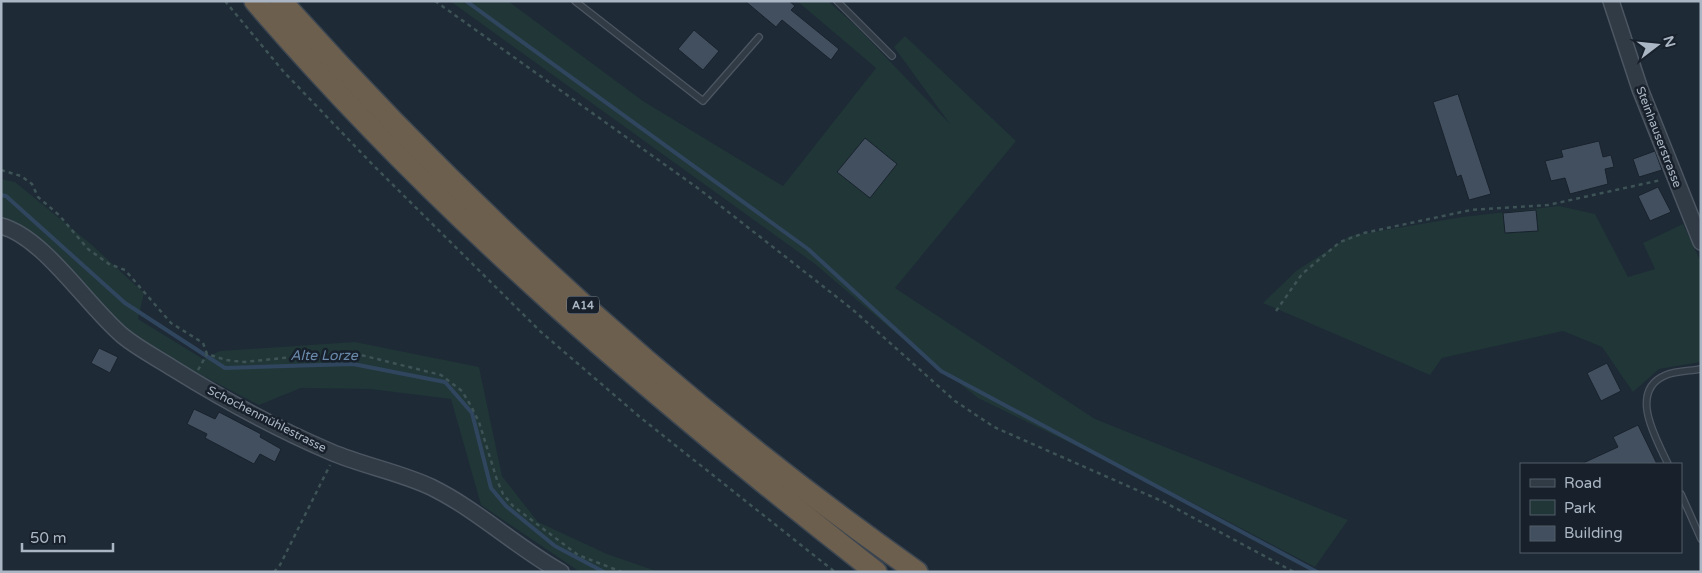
<svg xmlns="http://www.w3.org/2000/svg" width="1702" height="573" font-family="'Varela Round',sans-serif">
  <style>
    .green { fill: #203637 }
    .lines { fill: none; stroke-linecap: round; stroke-linejoin: round }
    .stream { stroke: #30465e; stroke-width: 4 }
    .building { fill: #414f5e; stroke: #19222d }
    .service-casing { stroke: #4c5662; stroke-width: 8 }
    .tertiary-casing { stroke: #4c5662; stroke-width: 18 }
    .motorway-casing { stroke: #3c4651; stroke-width: 24 }
    .path { stroke: #3d5355; stroke-width: 2.5; stroke-dasharray: 4 4; stroke-linecap: butt }
    .service { stroke: #313b46; stroke-width: 5.5 }
    .tertiary { stroke: #313b46; stroke-width: 15 }
    .motorway { stroke: #6d5f4e; stroke-width: 21 }
    .labels { text-anchor: middle; stroke-width: 5; stroke-linejoin: round; paint-order: stroke }
    .shield { fill: #17202b; stroke: #7f8996; stroke-width: 1 }
    .shield-label { font-size: 11px; font-weight: bold; fill: #abb6c4 }
    .street-label { font-size: 12px; fill: #abb6c4; stroke: #17202b }
    .water-label { font-size: 14px; font-style: italic; fill: #6a89aa; stroke: #17202b }
  </style>
  <rect width="100%" height="100%" fill="#1e2a36"/>
  <g class="green">
    <polygon points="450,1 508,1 643,101 783,186 876,68 797,1 828,1 856,26 950,124 894,47 905,36 1016,141 895,288 1095,419 1348,520 1315,567 1187,500 978,398 891,329 815,264"/>
    <polygon points="1,179 15,182 92,245 144,293 138,319 203,359 220,351 355,342 479,367 502,476 538,522 607,554 659,572 580,572 481,505 451,399 370,389 301,388 259,405 149,348 65,275 29,231 1,224"/>
    <polygon points="1559,206 1595,214 1628,277 1655,269 1643,243 1683,224 1701,262 1701,362 1659,369 1633,392 1602,347 1563,331 1442,358 1430,375 1263,303 1296,271 1350,236 1462,217"/>
  </g>
  <g class="lines">
    <g class="stream">
      <polyline points="466,1 808,249 941,371 1317,572"/>
      <polyline points="1,195 6,196 125,303 225,368 353,364 445,382 472,413 491,488 506,506 555,546 604,572"/>
    </g>
  </g>
  <g class="building">
    <polygon points="745,1 789,1 795,6 791,10 839,49 831,60 782,20 776,27"/>
    <polygon points="694,30 719,51 703,70 678,49"/>
    <polygon points="1458,94 1491,194 1469,200 1461,175 1457,177 1433,102"/>
    <polygon points="865,138 897,164 870,198 837,172"/>
    <polygon points="1599,141 1603,157 1611,155 1614,167 1605,169 1608,184 1570,194 1565,178 1551,181 1545,161 1563,157 1561,150"/>
    <polygon points="1655,151 1662,170 1639,177 1633,159"/>
    <polygon points="1658,187 1671,212 1650,221 1638,196"/>
    <polygon points="1536,210 1538,231 1505,233 1503,213"/>
    <polygon points="99,348 118,357 110,373 91,363"/>
    <polygon points="1607,363 1621,391 1601,401 1587,373"/>
    <polygon points="194,409 215,419 219,412 261,434 260,437 281,449 275,462 260,454 254,464 205,438 207,434 187,424"/>
    <polygon points="1638,425 1657,464 1581,464 1618,447 1613,437"/>
  </g>
  <g class="lines">
    <defs>
      <g id="service">
        <polyline points="575,1 703,101 759,37"/>
        <polyline points="837,1 892,56"/>
        <path d="M1668,464C1657,440 1627,391 1666,375C1676,371 1690,371 1701,369"/>
        <polyline points="1681,494 1701,539"/>
      </g>
      <g id="tertiary">
        <polyline points="1611,1 1640,89 1701,242"/>
        <path d="M1,226C44,237 88,307 123,336C139,349 157,358 174,369C224,400 277,429 331,452C364,466 399,472 431,487C478,510 516,547 561,572"/>
      </g>
      <g id="motorway">
        <path d="M255,1C439,215 654,398 876,572"/>
        <path d="M281,1C472,214 683,407 917,572"/>
      </g>
    </defs>
    <use href="#service" class="service-casing"/>
    <use href="#tertiary" class="tertiary-casing"/>
    <use href="#motorway" class="motorway-casing"/>
    <g class="path">
      <polyline points="225,1 283,71 373,165 541,332 641,418 835,572"/>
      <polyline points="435,1 699,189 852,309 955,401 994,427 1164,502 1294,572"/>
      <polyline points="1,170 21,176 32,184 38,197 59,215 88,249 109,264 125,270 171,323 203,343 207,354 226,360 244,362 332,353 361,355 441,375 462,391 471,406 479,422 497,480 503,494 513,506 578,555 622,572"/>
      <polyline points="1276,311 1302,274 1340,242 1364,233 1471,210 1548,205 1661,180"/>
      <polyline points="198,370 207,354"/>
      <polyline points="274,572 280,565 330,465"/>
    </g>
    <use href="#service" class="service"/>
    <use href="#tertiary" class="tertiary"/>
    <use href="#motorway" class="motorway"/>
  </g>
  <g class="labels">
    <rect class="shield" x="567" y="296.5" width="32" height="17" rx="4"/>
    <g class="shield-label">
      <text x="583" y="309">A14</text>
    </g>
    <g class="street-label">
      <text transform="translate(1659 137) rotate(69)" y="4">Steinhauserstrasse</text>
      <text transform="translate(267 419) rotate(27)" y="4">Schochenmühlestrasse</text>
    </g>
    <g class="water-label">
      <text x="324" y="360">Alte Lorze</text>
    </g>
  </g>
  <rect width="1702" height="573" fill="none" stroke="#abb6c4" stroke-width="5"/>
  <rect x="1520" y="463" width="162" height="90" fill="#17202b" stroke="#525c68"/>
  <rect x="1530" y="479" width="25" height="8" fill="#313b46" stroke="#525c68"/>
  <text x="1564" y="488" font-size="15" fill="#abb6c4">Road</text>
  <rect x="1530" y="500" width="25" height="15" fill="#203637" stroke="#525c68"/>
  <text x="1564" y="513" font-size="15" fill="#abb6c4">Park</text>
  <rect x="1530" y="526" width="25" height="15" fill="#414f5e" stroke="#525c68"/>
  <text x="1564" y="538" font-size="15" fill="#abb6c4">Building</text>
  <g transform="translate(1657 45) rotate(74)" stroke="#17202b" stroke-width="4" paint-order="stroke">
  <path d="M0-4L9 19L0 12L-9 19Z" fill="#abb6c4"/>
  <text y="-8" font-size="14" font-weight="bold" text-anchor="middle" fill="#abb6c4">N</text>
  </g>
  <path d="M22 543v8h91v-8" fill="none" stroke="#abb6c4" stroke-width="2.5"/>
  <text x="30" y="543" font-size="15" fill="#abb6c4" stroke="#17202b" stroke-width="4" paint-order="stroke">50 m</text>
</svg>
